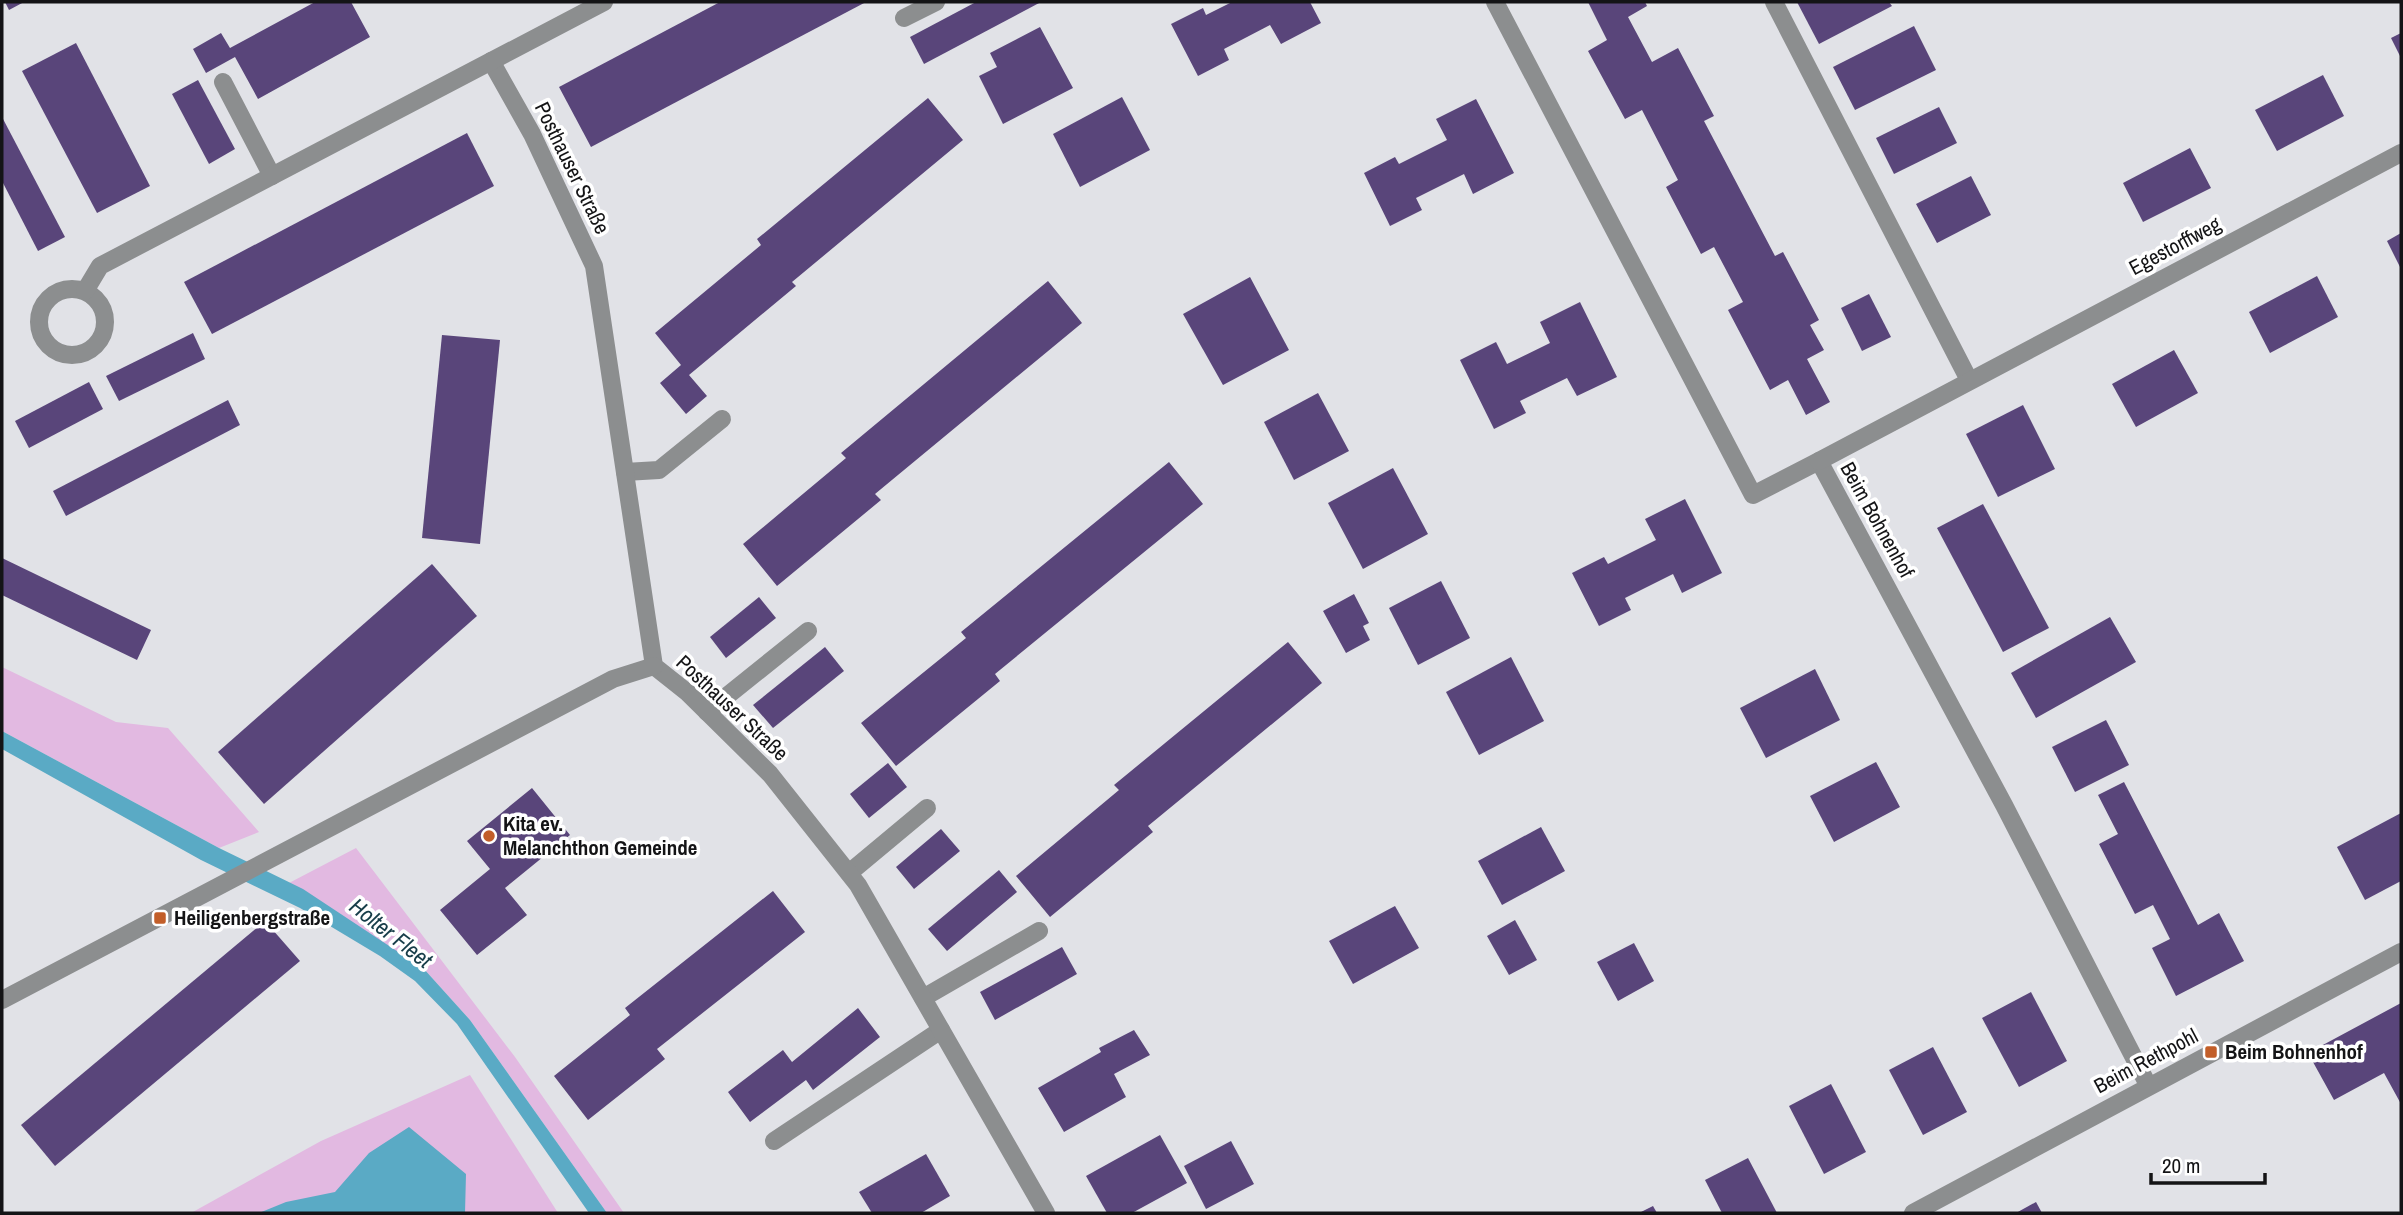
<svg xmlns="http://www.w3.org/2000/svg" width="2403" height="1215" font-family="'Archivo Narrow',sans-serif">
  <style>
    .green { fill: #e2b9e1 }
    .water { fill: #5aaac5 }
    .building { fill: #59457a }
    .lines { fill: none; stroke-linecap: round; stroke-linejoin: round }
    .service { stroke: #8c8e8f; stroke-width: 18 }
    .minor { stroke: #8c8e8f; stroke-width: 18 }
    .poi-dot { fill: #c25e29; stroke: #fff; stroke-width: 2.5 }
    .labels { text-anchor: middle; stroke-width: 7; stroke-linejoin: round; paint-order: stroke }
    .street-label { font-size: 21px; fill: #141416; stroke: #fff }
    .poi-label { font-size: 21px; font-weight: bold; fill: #141416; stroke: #fff; text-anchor: start }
    .water-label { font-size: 23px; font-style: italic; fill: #173d49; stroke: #fff }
  </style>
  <rect width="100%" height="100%" fill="#e1e2e7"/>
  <g class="green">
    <polygon points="2,667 116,722 168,728 259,832 219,848 2,731"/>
    <polygon points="356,848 515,1057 624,1213 607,1213 470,1020 424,969 289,883"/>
    <polygon points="470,1075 558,1213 191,1213 321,1141"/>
  </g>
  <g class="water">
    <polygon points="2,731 219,848 303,889 424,969 470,1020 607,1213 589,1213 457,1024 415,981 380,956 300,908 201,860 2,749"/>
    <polygon points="409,1127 466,1174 465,1213 259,1213 286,1202 335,1192 369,1153"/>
  </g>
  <g class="building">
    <polygon points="5,2 24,2 9,10"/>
    <polygon points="315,2 351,2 370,37 258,99 235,57 206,73 193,49 221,33 230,48"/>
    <polygon points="720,2 866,2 591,147 559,87"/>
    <polygon points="976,2 1041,2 924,64 910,37"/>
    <polygon points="1232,2 1310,2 1321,23 1281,44 1270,25 1224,49 1229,60 1198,76 1171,24 1203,8 1206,15"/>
    <polygon points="1588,2 1645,2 1647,6 1628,17 1652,62 1678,48 1714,116 1704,121 1775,256 1783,252 1819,320 1810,325 1824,350 1807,359 1830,402 1806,415 1788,380 1770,390 1728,310 1743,302 1714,247 1701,254 1666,187 1678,180 1642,110 1625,119 1588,51 1607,40"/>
    <polygon points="1797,2 1889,2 1892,6 1819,44"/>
    <polygon points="1914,26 1936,70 1855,110 1833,67"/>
    <polygon points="1040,27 1073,88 1003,124 979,76 997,67 990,53"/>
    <polygon points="2401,33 2401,58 2391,38"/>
    <polygon points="76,43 150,186 97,213 22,71"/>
    <polygon points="2323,75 2344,116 2277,151 2255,110"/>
    <polygon points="198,80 235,149 209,164 172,94"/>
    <polygon points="1122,97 1150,150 1080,187 1053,134"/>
    <polygon points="928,98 963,140 792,282 796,286 689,375 707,396 686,414 660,383 681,365 655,333 761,245 757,239"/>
    <polygon points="1476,99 1514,173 1473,194 1464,174 1416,198 1422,210 1390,226 1364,173 1395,157 1399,164 1447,140 1436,119"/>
    <polygon points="1939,107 1957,143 1894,174 1876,138"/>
    <polygon points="2,117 65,237 38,251 2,181"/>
    <polygon points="467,133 494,186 212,334 184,282"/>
    <polygon points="2190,148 2211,188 2143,222 2123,183"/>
    <polygon points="1971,176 1991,215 1937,243 1916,204"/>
    <polygon points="2401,233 2401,269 2387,241"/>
    <polygon points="2317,276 2338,317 2270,353 2249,312"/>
    <polygon points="1250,277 1289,350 1223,385 1183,314"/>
    <polygon points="1048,281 1082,323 875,494 881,500 777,586 743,544 846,458 841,453"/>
    <polygon points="1869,294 1891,337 1862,351 1841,308"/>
    <polygon points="1580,302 1617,377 1577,396 1567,378 1520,401 1526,413 1494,429 1460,360 1496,342 1507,364 1550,343 1540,322"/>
    <polygon points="193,333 205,359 119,401 106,376"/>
    <polygon points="442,335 500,340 480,544 422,538"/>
    <polygon points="2174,350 2198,393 2136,427 2112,384"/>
    <polygon points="89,382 103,409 29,448 15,421"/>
    <polygon points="1318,393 1349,451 1294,480 1264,422"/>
    <polygon points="228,400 240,425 66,516 53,491"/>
    <polygon points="2023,405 2055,469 1998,497 1966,434"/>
    <polygon points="1169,462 1203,504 995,674 1000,681 896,766 861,723 966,638 961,632"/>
    <polygon points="1393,468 1428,534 1363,569 1328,503"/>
    <polygon points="1685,499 1722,573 1682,593 1673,574 1625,598 1631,610 1599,626 1572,573 1604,557 1608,564 1656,540 1645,519"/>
    <polygon points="1983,504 2049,628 2003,652 1937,528"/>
    <polygon points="2,558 151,630 137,660 2,595"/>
    <polygon points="432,564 477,616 264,804 218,752"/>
    <polygon points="1441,581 1470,638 1418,665 1389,608"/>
    <polygon points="1354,594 1369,623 1363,626 1370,640 1346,653 1323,611"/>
    <polygon points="759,597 776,618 726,658 710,637"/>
    <polygon points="2110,617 2136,662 2036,718 2011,673"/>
    <polygon points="1288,642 1322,683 1148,826 1153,832 1050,917 1016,876 1119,790 1114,785"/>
    <polygon points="825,647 844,671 773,728 753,705"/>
    <polygon points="1511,657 1544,721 1479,755 1446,692"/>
    <polygon points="1815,669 1840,720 1766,758 1740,708"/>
    <polygon points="2106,720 2129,765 2075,792 2052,747"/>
    <polygon points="1876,762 1900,807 1834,842 1810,796"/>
    <polygon points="888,763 907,787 869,818 850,794"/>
    <polygon points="2124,782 2198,925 2219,913 2244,961 2176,996 2152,948 2170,939 2153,905 2135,914 2099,844 2118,834 2098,795"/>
    <polygon points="532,788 570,835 505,888 527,915 477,955 440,910 490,869 467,841"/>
    <polygon points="2401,813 2401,881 2365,900 2337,847"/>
    <polygon points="1541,827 1565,871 1502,905 1478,861"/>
    <polygon points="941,829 960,851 914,889 896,867"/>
    <polygon points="999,870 1017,892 947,951 928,929"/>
    <polygon points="773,891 805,932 657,1049 665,1059 588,1120 554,1076 630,1015 625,1008"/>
    <polygon points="1395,906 1419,948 1353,984 1329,941"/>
    <polygon points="1515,920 1537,960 1509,975 1487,936"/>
    <polygon points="265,921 300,961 55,1166 21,1125"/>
    <polygon points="1634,943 1654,981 1618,1001 1597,962"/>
    <polygon points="1062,947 1077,974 995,1020 980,992"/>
    <polygon points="2031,992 2067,1061 2019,1087 1982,1018"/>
    <polygon points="2401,1003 2401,1104 2384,1073 2334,1100 2308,1053"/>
    <polygon points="858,1008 880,1037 813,1090 806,1080 750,1122 728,1092 783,1050 792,1062"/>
    <polygon points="1134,1030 1150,1055 1114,1074 1126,1097 1064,1132 1038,1088 1101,1052 1099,1048"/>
    <polygon points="1933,1047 1967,1112 1923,1135 1889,1070"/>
    <polygon points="1831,1084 1866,1152 1824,1174 1789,1106"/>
    <polygon points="1160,1135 1187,1183 1132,1213 1107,1213 1086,1176"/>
    <polygon points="1231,1141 1254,1184 1206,1209 1184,1166"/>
    <polygon points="926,1154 950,1196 921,1213 872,1213 859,1192"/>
    <polygon points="1748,1158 1777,1213 1722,1213 1705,1180"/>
    <polygon points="2036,1202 2042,1213 2016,1213"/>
    <polygon points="1653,1206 1657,1213 1639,1213"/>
  </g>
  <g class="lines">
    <g class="service">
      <polyline points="1774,2 1969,380"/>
      <polyline points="904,18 936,2"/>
      <polyline points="223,82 272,176"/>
      <polyline points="625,472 659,470 722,419"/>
      <polyline points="707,712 808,631"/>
      <polyline points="849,873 927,808"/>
      <polyline points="923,998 1039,931"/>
      <polyline points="774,1141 941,1030"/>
    </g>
    <g class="minor">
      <polyline points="1495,2 1753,495 1819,461 2004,805 2148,1085"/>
      <polyline points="491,61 532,134 594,266 654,666 688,693 770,774 858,885 1046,1213"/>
      <circle cx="72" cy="322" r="33"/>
      <polyline points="85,291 100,266 604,2"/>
      <polyline points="1819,461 2401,153"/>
      <polyline points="2,1000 613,679 654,666"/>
      <polyline points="1913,1213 2401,952"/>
    </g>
  </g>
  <g class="poi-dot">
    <circle cx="489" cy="836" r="7"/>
    <rect x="153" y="911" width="14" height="14" rx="3.5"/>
    <rect x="2204" y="1045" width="14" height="14" rx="3.5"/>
  </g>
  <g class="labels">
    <g class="street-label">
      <text transform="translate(572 168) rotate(64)" y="7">Posthauser Straße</text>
      <text transform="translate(2175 246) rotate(-28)" y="7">Egestorffweg</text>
      <text transform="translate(1877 520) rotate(61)" y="7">Beim Bohnenhof</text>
      <text transform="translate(732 708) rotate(43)" y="7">Posthauser Straße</text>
      <text transform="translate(2146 1061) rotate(-28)" y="7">Beim Rethpohl</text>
    </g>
    <g class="poi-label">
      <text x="503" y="831">Kita ev.<tspan x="503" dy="24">Melanchthon Gemeinde</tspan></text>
      <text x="174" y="925">Heiligenbergstraße</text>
      <text x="2225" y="1059">Beim Bohnenhof</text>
    </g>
    <g class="water-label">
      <text transform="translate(391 933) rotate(38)" y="8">Holter Fleet</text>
    </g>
  </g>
  <rect width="2403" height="1215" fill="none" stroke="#141416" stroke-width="7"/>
  <path d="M2151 1173v10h114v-10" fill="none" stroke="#141416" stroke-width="3.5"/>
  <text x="2162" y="1173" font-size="21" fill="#141416" stroke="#ffffff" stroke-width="5" paint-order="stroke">20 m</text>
</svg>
